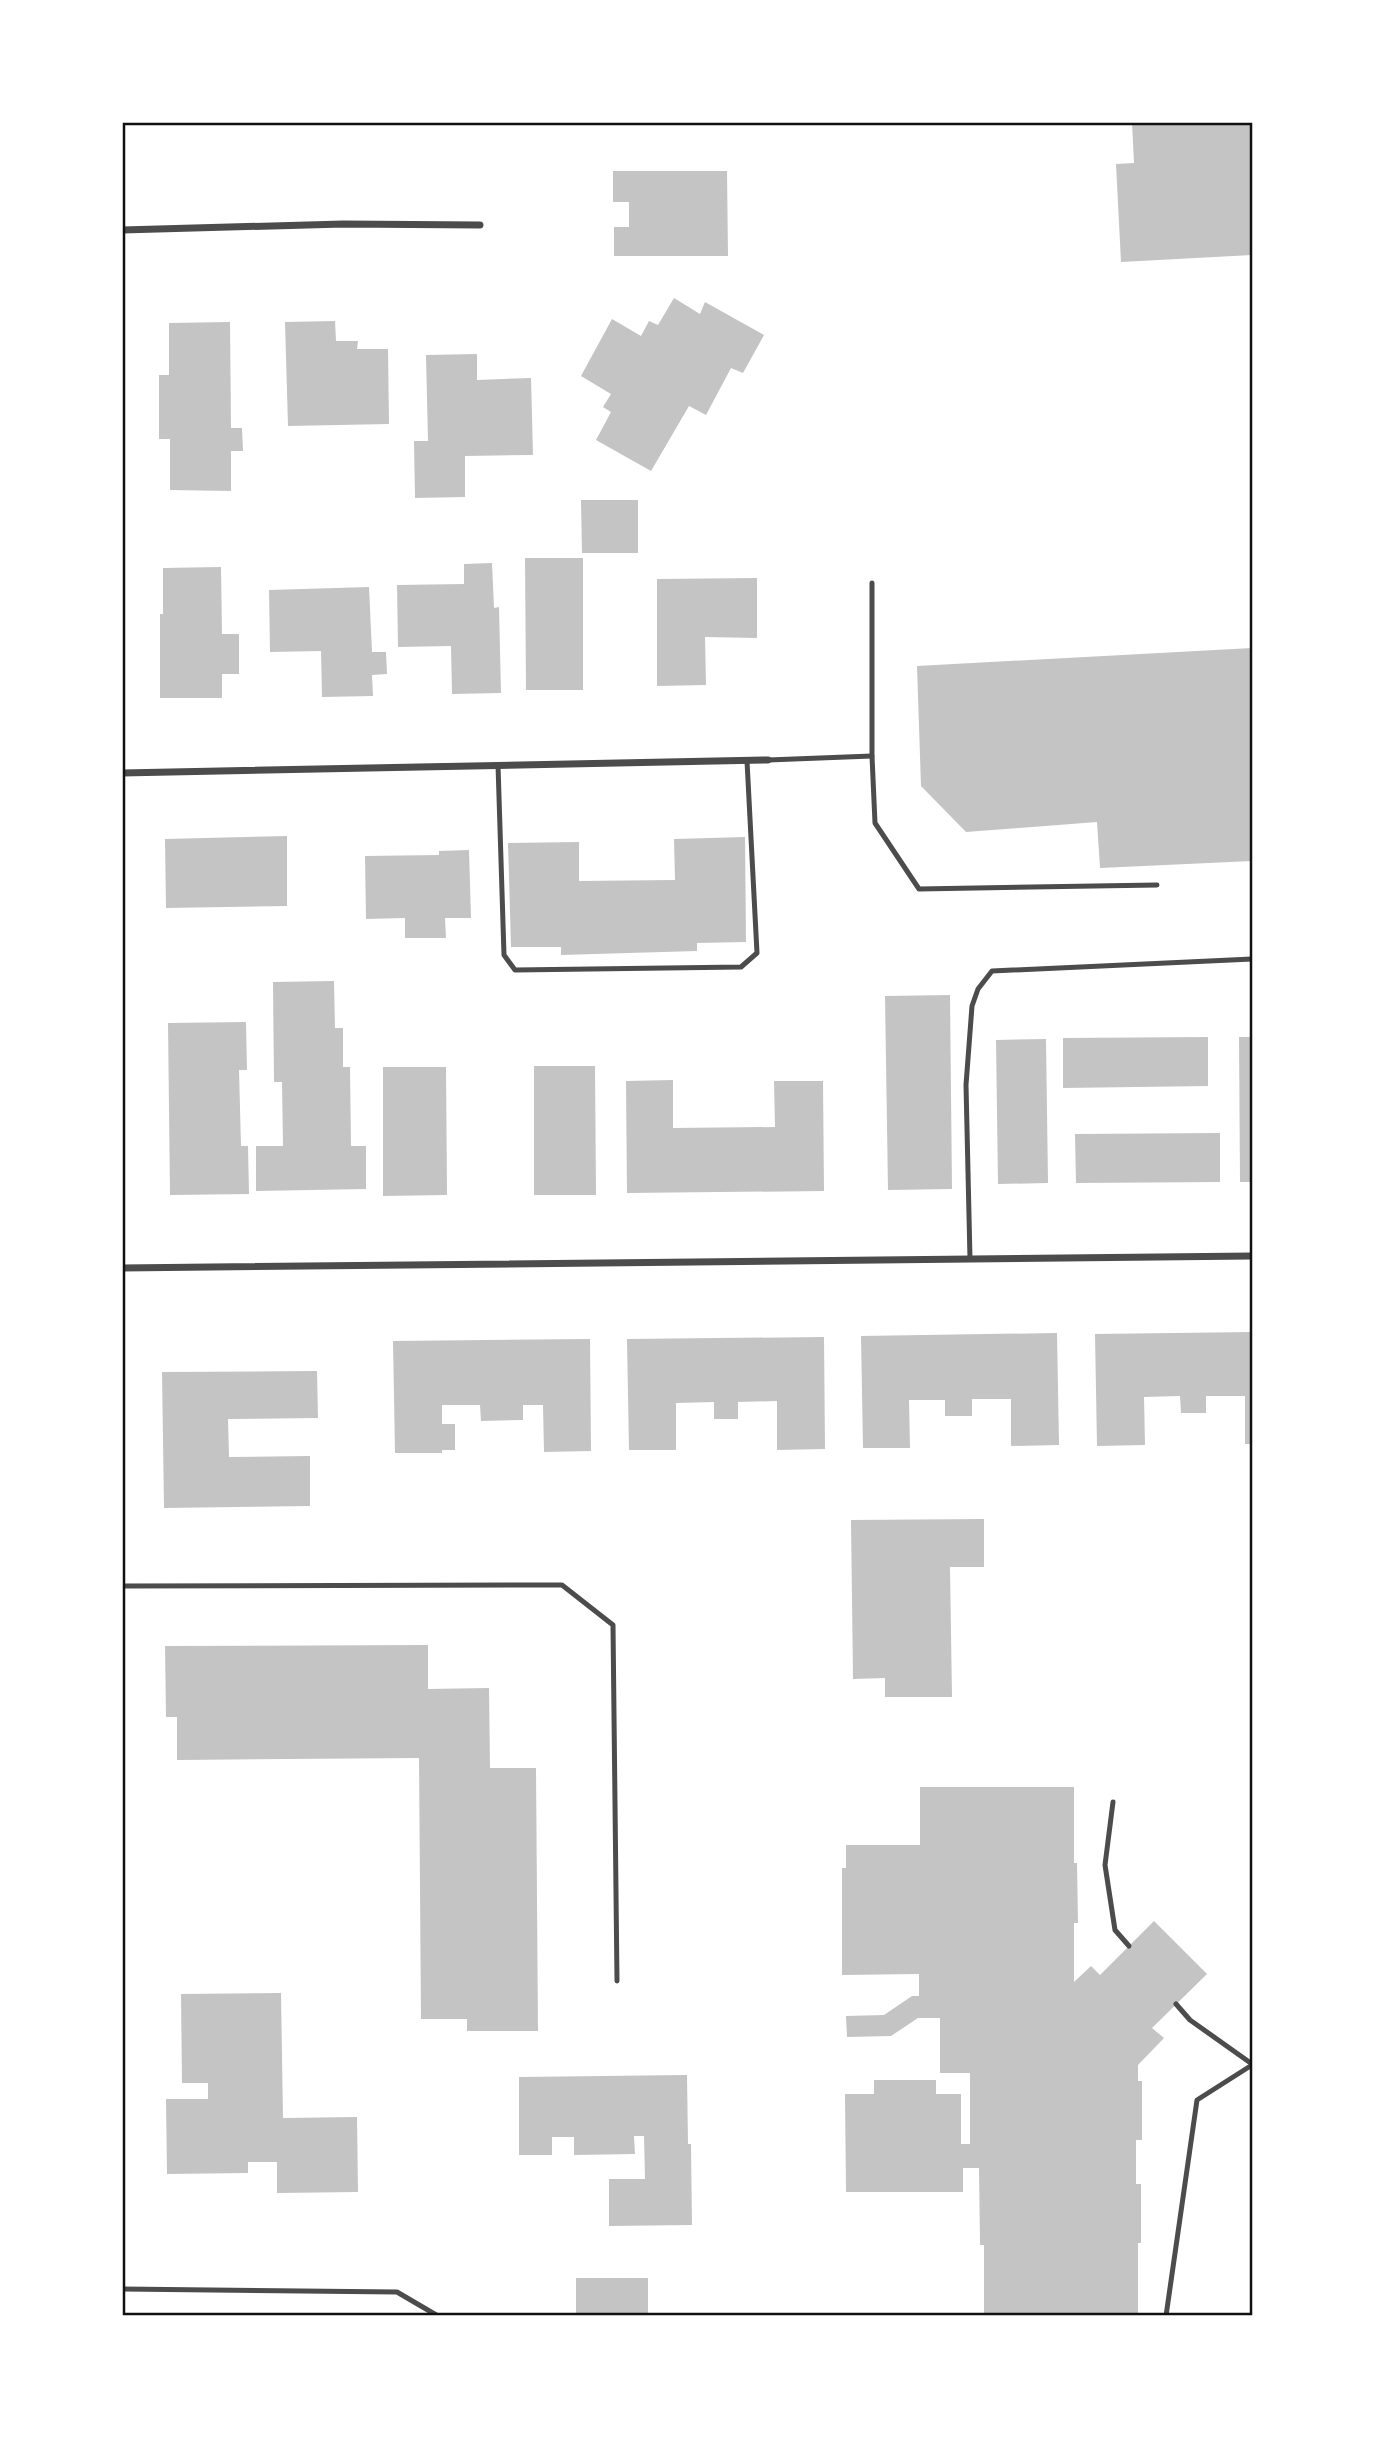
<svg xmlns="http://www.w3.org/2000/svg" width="1375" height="2438" font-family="Bitter,serif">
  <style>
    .building { fill: #c4c4c4 }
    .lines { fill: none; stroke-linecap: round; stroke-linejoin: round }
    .service { stroke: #4c4c4c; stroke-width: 5 }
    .minor { stroke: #4c4c4c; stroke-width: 7 }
    .neatline { fill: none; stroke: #111; stroke-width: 2.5 }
  </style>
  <rect width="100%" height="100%" fill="#fff"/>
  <g class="building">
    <polygon points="1132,122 1252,122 1252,255 1121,262 1116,164 1134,163"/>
    <polygon points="613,171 727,171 728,256 614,256 614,227 629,227 629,202 613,202"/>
    <polygon points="674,298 700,314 705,302 764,335 743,373 731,368 706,415 689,406 651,471 596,440 611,412 603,407 611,394 581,376 612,319 641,336 649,321 658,325"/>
    <polygon points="335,321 336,341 358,341 357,349 388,349 389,424 288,426 285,322"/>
    <polygon points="230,322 231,428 242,428 243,451 231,451 231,491 170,490 170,439 159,439 159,375 169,375 169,323"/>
    <polygon points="477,354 477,380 531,378 533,455 465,456 465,497 415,498 414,441 428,441 426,355"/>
    <polygon points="581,500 638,500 638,553 582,553"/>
    <polygon points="525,558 583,558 583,690 526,690"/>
    <polygon points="492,563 494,608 499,607 501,693 452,694 451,646 398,647 397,585 464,584 464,564"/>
    <polygon points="221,567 222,634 239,634 239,674 222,674 222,698 160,698 160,614 163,614 163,568"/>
    <polygon points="757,578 757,638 705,637 706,685 657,686 657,579"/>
    <polygon points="369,587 372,652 386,652 387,674 372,675 373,696 322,697 321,651 270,652 269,590"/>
    <polygon points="1252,648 1252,861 1100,868 1097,822 966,832 921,786 917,666"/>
    <polygon points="287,836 287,906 166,908 165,839"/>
    <polygon points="745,837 746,942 697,943 697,951 561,955 561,947 511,947 508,843 579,842 579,881 675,880 674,839"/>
    <polygon points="469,850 471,918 445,918 446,938 405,938 405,918 366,919 365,856 439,855 439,851"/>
    <polygon points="334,981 335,1028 343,1028 343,1067 350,1067 351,1146 366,1146 366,1189 256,1191 256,1146 283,1146 282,1082 274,1082 273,982"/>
    <polygon points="950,995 952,1189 888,1190 885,996"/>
    <polygon points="246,1022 247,1070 239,1070 241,1146 248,1146 249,1194 170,1195 168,1023"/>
    <polygon points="1208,1037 1208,1086 1063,1088 1063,1038"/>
    <polygon points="1239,1037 1252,1037 1252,1182 1240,1182"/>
    <polygon points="1046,1039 1048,1183 998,1184 996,1040"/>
    <polygon points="534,1066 595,1066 596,1195 534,1195"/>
    <polygon points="383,1067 446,1067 447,1195 383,1196"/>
    <polygon points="673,1080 673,1128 775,1127 774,1081 823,1081 824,1191 627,1193 626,1081"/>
    <polygon points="1220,1133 1220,1182 1076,1183 1075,1134"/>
    <polygon points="1252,1332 1252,1444 1245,1444 1245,1396 1206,1396 1206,1413 1181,1413 1180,1396 1144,1397 1145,1445 1097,1446 1095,1334"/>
    <polygon points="1057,1333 1059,1445 1011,1446 1011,1399 972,1399 972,1416 945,1416 945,1400 909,1400 910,1448 863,1448 861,1336"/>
    <polygon points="824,1337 825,1449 777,1450 777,1401 738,1402 738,1419 714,1419 714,1402 676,1403 676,1450 629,1450 627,1339"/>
    <polygon points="590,1339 591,1451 544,1452 543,1405 523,1405 523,1420 481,1421 480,1405 442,1405 442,1424 455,1424 455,1450 442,1450 442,1453 395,1453 393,1341"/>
    <polygon points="317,1371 318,1418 228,1419 229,1457 310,1456 310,1506 164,1508 162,1372"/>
    <polygon points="984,1519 984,1567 950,1567 952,1697 885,1697 885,1678 853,1679 851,1520"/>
    <polygon points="428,1645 428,1689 489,1688 490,1768 536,1768 538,2031 467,2031 467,2019 421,2019 419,1758 177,1760 177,1717 166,1717 165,1646"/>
    <polygon points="920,1787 1074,1787 1074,1863 1077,1863 1078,1923 1074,1923 1074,1982 1091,1966 1100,1975 1154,1921 1207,1974 1152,2028 1164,2038 1138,2065 1138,2081 1142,2081 1142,2140 1136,2140 1136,2184 1141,2184 1141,2243 1138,2243 1138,2316 984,2316 984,2245 980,2245 979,2168 963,2168 963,2192 846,2192 845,2094 874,2094 874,2080 936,2080 936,2094 961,2094 961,2144 970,2144 970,2073 940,2073 940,2018 918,2018 891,2036 847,2037 846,2016 884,2015 912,1996 919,1996 919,1974 842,1975 842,1868 846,1868 846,1845 920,1845"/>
    <polygon points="281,1993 283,2118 357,2117 358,2192 277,2193 277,2162 248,2162 248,2173 167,2174 166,2099 208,2099 208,2083 182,2083 181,1994"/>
    <polygon points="687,2075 688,2144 691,2144 692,2225 609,2226 609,2179 645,2179 644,2136 634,2136 635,2154 574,2155 574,2137 552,2137 552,2155 519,2155 519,2077"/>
    <rect x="576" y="2278" width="72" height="38"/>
  </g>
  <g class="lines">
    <g class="service">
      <polyline points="872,583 872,756 875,823 919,889 1157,885"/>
      <polyline points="768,760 872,756"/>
      <polyline points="498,765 504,955 515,970 741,967 757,953 747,761"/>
      <polyline points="970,1259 966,1085 972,1006 978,989 992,971 1252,959"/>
      <polyline points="122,1586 562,1585 613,1625 617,1981"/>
      <polyline points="1113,1802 1105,1865 1115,1930 1129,1946"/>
      <polyline points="1176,2004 1190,2020 1252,2064"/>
      <polyline points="122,2289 397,2292 438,2316"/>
      <polyline points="1166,2316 1197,2100 1252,2065"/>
    </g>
    <g class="minor">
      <polyline points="122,230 343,224 480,225"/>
      <polyline points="122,773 768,760"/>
      <polyline points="122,1268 1252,1256"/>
    </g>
  </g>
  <rect width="1375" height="2438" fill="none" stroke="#ffffff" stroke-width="248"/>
  <rect x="124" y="124" width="1127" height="2190" class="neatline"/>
</svg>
